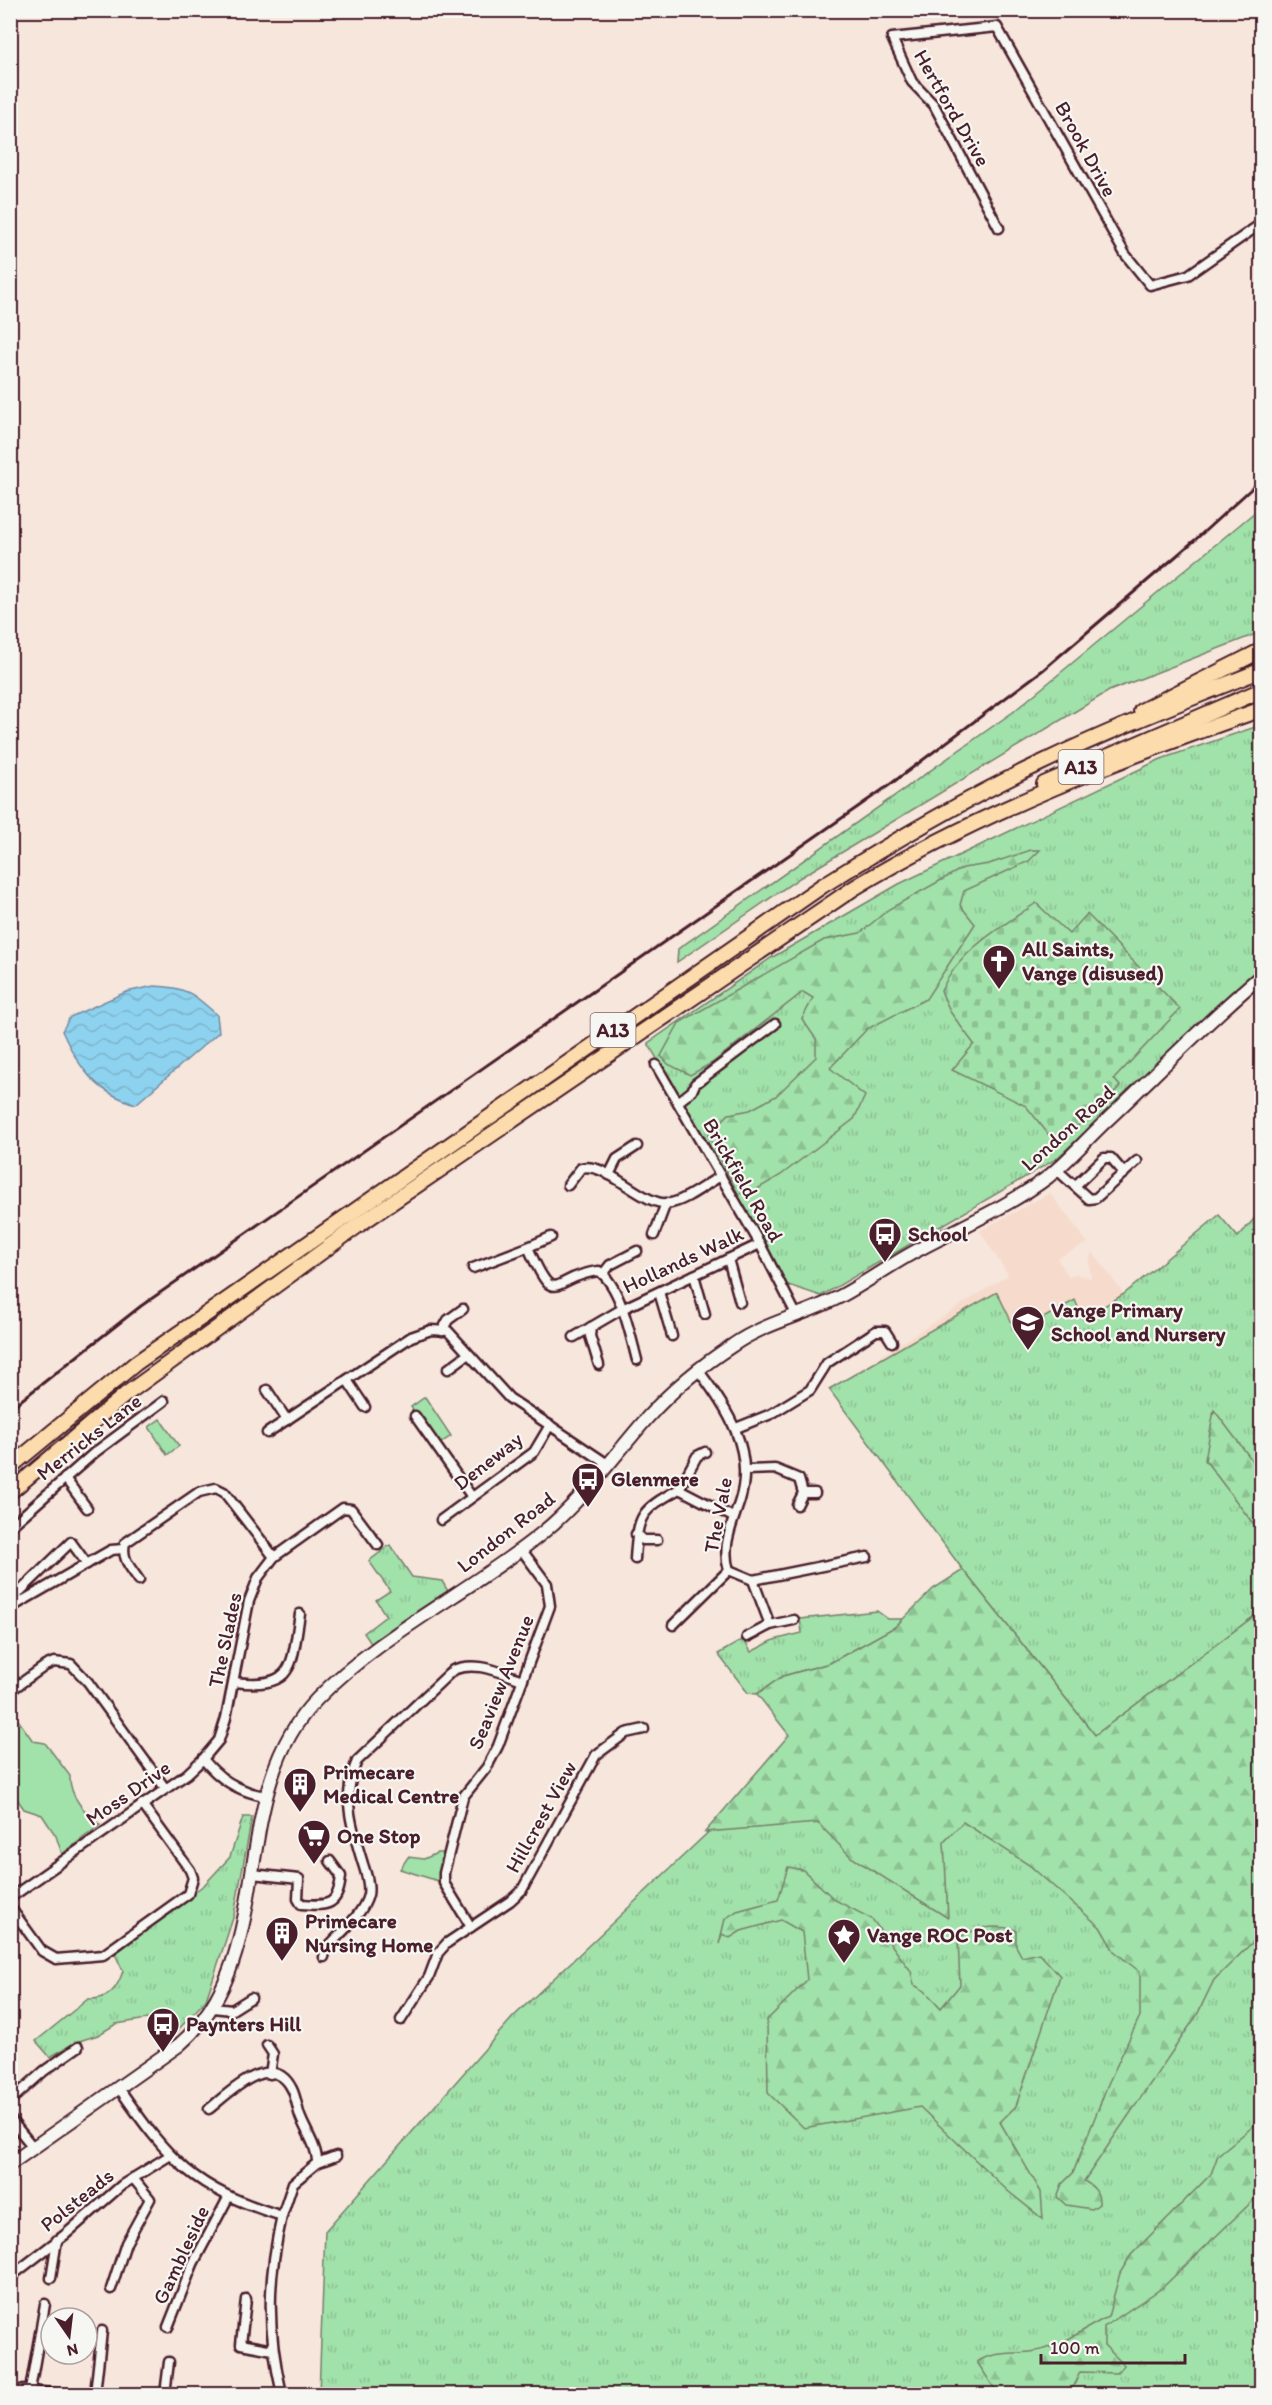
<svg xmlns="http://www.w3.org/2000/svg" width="1272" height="2405" font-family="Itim,sans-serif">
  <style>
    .built { fill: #f6dbcc }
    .grass { fill: url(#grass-tufts); stroke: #76806a; stroke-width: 1.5 }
    .forest { fill: url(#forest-firs); stroke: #76806a; stroke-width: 1.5 }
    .cemetery { fill: url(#cemetery-stones); stroke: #76806a; stroke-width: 1.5 }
    .park { fill: #a1e1aa; stroke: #76806a; stroke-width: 1.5 }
    .water { fill: url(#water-waves); stroke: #728aa0; stroke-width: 1.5 }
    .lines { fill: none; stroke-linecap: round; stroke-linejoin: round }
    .minor-casing { stroke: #4a1f2b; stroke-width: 13 }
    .secondary-casing { stroke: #4a1f2b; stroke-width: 16 }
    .trunk-casing { stroke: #4a1f2b; stroke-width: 18 }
    .minor { stroke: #f6f6f2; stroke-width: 8 }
    .secondary { stroke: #f6f6f2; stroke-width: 12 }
    .trunk { stroke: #fcdcac; stroke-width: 14 }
    .rail { stroke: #4a1f2b; stroke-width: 3 }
    .labels { text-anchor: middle; stroke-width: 4.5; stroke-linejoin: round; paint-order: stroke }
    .shield { fill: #f6f6f2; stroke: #7e6067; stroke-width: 1.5 }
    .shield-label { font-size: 20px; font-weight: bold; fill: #4a1f2b }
    .street-label { font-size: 21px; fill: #4a1f2b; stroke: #f6f6f2 }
    .poi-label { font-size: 21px; font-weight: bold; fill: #4a1f2b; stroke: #f6f6f2; text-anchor: start }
  </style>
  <defs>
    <pattern id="grass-tufts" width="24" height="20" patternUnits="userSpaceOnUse" patternTransform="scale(1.5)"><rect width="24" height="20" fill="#a1e1aa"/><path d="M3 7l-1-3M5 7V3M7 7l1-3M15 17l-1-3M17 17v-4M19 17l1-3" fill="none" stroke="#8cc192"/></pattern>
    <pattern id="forest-firs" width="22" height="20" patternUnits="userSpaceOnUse" patternTransform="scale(1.5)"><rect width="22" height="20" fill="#a1e1aa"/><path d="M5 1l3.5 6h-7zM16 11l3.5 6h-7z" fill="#8cc192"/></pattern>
    <pattern id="cemetery-stones" width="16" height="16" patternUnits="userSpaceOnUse" patternTransform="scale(1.5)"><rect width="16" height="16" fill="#a1e1aa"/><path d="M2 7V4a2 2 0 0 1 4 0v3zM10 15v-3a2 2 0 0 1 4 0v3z" fill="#8cc192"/></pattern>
    <pattern id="water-waves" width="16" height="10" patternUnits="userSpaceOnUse" patternTransform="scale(1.5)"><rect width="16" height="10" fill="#8dd2ee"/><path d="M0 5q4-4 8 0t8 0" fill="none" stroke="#7bb4cc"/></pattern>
  </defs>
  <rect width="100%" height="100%" fill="#f6e6dc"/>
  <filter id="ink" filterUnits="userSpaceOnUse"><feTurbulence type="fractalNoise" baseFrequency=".0167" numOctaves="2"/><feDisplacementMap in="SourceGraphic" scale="12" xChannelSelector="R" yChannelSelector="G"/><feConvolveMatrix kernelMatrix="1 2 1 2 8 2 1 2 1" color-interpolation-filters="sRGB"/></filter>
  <g filter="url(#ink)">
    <polygon class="built" points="1050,1193 1088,1243 1057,1258 1069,1277 1075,1274 1091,1278 1089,1263 1092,1251 1189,1382 949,1551 829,1389 1008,1275 980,1231"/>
    <g class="grass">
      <polygon points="1261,507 1261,632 1109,691 801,877 677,962 678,949 1013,712"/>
      <polygon points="1261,725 1261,969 1056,1159 821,1296 785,1284 648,1043 771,958 899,884 1161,759"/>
      <polygon points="1261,1211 1261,1611 1095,1735 963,1570 829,1389 997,1292 1017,1333 1075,1300 1083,1319 1124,1294 1219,1215 1238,1237"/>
      <polygon points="390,1545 412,1577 442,1581 449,1593 372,1645 364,1633 386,1616 376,1600 390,1591 369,1561"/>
      <polygon points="964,1590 1093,1753 1261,1632 1261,2386 1243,2394 319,2394 325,2231 513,2017"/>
      <polygon points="877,1611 888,1619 903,1619 895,1627 830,1663 783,1676 757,1694 748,1693 718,1654 744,1639 751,1652 774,1640 802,1633 800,1619"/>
      <path d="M243,1817H252L234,1915L206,2000L174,2034L147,2019L116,2024L98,2035L76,2042L50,2057L36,2041L88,1999C109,2000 117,1989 123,1971L115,1954L205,1884L230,1857Z"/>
    </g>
    <g class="forest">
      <polygon points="1031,850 1040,850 1029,861 964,891 960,905 975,924 926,999 867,1029 830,1068 865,1096 854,1119 781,1175 749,1194 738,1193 708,1135 729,1114 750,1110 776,1096 816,1057 816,1039 802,1019 813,998 803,992 712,1063 690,1075 668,1064 661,1056 679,1023 824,940 860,933 889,909 963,868 989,864"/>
      <polygon points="1214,1410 1261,1472 1261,1534 1205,1460"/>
      <path d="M963,1570L1095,1735L1261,1611V1934L1214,1980L1197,2015L1084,2181C1093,2186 1100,2192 1099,2204L1092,2209L1066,2205L1057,2197L1062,2184L1073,2173L1108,2084L1140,2016V1972L1114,1951L1100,1927L1029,1865L963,1822L944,1842L948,1918L851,1857L818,1823L705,1832L789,1735L757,1694L783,1676L830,1663L895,1627L933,1589Z"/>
      <path d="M788,1867L803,1870L835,1900L872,1919L911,1971L914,1985L925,1991L941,2008L960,1985L958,1938C978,1927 994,1924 1016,1930V1946L1022,1957L1039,1953L1060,1976L1016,2106L1000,2122L1041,2192L1043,2219L1009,2192L920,2107L804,2128L768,2093L767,2020L807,1980L802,1932L781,1920L741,1931L730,1938L722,1934L719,1944L725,1919L737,1911L778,1900Z"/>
      <path d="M1261,2120V2193L1162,2288L1104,2327V2345L1124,2365L1116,2373L1080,2372L1070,2394H998L977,2362C997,2349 1019,2356 1041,2350C1066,2344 1084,2328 1108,2317L1120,2273L1131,2255L1211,2174L1218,2155Z"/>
    </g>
    <path class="cemetery" d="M1036,903L1069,934L1087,914L1180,1009L1114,1079L1120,1086L1113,1094L1061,1141L1053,1140L1026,1106L952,1070L974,1044L951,1013L941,991C959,950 1001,927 1036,903Z"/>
    <g class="park">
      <polygon points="425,1397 451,1436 438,1445 411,1407"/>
      <polygon points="160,1419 179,1446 167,1455 149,1427"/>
      <path d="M11,1710L33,1741L45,1743L70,1776C69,1797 85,1812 100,1825L62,1854L56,1836L42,1815L24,1809L11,1790Z"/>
      <polygon points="437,1853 444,1853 438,1881 400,1869 408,1857 424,1859"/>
    </g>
    <path class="water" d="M154,986C186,987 193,993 217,1015L219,1032L136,1104C96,1093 78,1067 62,1031L70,1017L126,992Z"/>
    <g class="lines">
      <defs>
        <g id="minor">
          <polyline points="999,228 934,105 912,82 892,38 997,27 1125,254 1150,285 1188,275 1262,223"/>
          <polyline points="656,1065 760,1244 796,1314"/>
          <polyline points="678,1102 692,1091 695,1084 775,1024"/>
          <polyline points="1056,1169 1089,1199 1096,1198 1137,1161"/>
          <polyline points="609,1175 617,1159 637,1146"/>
          <path d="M568,1185L581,1168C608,1161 643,1208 671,1203C687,1200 706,1184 721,1176"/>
          <polyline points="1075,1186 1104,1158 1111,1158 1124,1173"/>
          <polyline points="654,1235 666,1203"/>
          <path d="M551,1237L528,1247C557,1313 550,1276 599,1271C621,1287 630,1334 637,1360"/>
          <polyline points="728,1259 740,1302"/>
          <polyline points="473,1268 528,1247"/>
          <polyline points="603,1274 610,1265 637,1251"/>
          <polyline points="694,1275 705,1314"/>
          <polyline points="659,1292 672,1336"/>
          <polyline points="591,1327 590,1336 599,1365"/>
          <polyline points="442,1331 448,1320 463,1309"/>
          <polyline points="574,1337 622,1309 760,1244"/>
          <polyline points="448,1369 467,1355"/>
          <polyline points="347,1380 365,1407"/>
          <polyline points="267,1390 287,1420"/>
          <polyline points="415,1416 472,1497"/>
          <polyline points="736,1428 771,1414 810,1390 827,1363 876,1331 885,1331 892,1342"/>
          <polyline points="267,1433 411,1337 431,1330 448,1331 509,1398 609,1465"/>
          <polyline points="745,1470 775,1469 799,1479 803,1493 797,1505"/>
          <polyline points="65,1478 87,1508"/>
          <polyline points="679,1489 697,1456 705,1452"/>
          <polyline points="803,1493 815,1493"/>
          <polyline points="441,1520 534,1452 550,1425"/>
          <polyline points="10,1527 94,1453 164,1401"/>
          <polyline points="636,1534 643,1540 657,1540"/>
          <path d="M635,1559C638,1514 640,1511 679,1489L733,1517"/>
          <polyline points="729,1570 753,1580 867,1557"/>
          <path d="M139,1580C131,1568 121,1559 125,1543L199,1492L216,1488L224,1492L274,1557"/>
          <polyline points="753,1580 770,1625"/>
          <polyline points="10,1601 71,1542 87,1564"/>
          <polyline points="10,1608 111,1550 123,1549"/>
          <path d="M673,1625L729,1570C721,1546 733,1523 740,1500C755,1450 727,1408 698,1370"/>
          <polyline points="747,1637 770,1625 794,1620"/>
          <path d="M234,1682C296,1689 291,1666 300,1614"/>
          <polyline points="10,1691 45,1666 54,1662 71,1664 88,1682 165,1788"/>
          <polyline points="203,1759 219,1740 226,1718 249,1601 258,1578 274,1557 343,1508 351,1509 378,1545"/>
          <path d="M252,1874L299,1879L298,1899L301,1904C329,1906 338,1906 341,1876L330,1861"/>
          <path d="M10,1898L187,1774L203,1759C219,1779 240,1792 265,1796"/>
          <polyline points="10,1907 42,1951 56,1959 103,1955 188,1894 193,1878 190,1870 142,1804"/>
          <polyline points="471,1927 444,1883 444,1873 463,1797 487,1767 498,1746 550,1606 547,1584 521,1549"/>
          <path d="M324,1957L326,1949C339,1934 363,1915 368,1895C370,1885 366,1873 363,1864C352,1828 341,1797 357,1761L453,1670C477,1660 500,1673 523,1680"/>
          <polyline points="213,2008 232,2010 251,1998"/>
          <polyline points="401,2020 429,1977 438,1953 447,1943 510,1901 522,1890 596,1755 626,1733 644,1729"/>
          <polyline points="267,2045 273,2054 270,2074"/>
          <path d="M119,2088C169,2161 194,2189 282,2216C267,2281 267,2330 282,2394"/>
          <polyline points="10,2101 44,2071 78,2047"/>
          <path d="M209,2109C229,2093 272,2049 292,2089C296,2097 297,2107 300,2116C305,2130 318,2148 317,2163L293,2183L282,2216"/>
          <polyline points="10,2119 33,2147"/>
          <polyline points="317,2163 336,2156"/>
          <polyline points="10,2277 66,2234 122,2185 169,2156"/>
          <polyline points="51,2278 57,2240"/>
          <polyline points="111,2289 126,2243 150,2199 133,2178"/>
          <polyline points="246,2299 241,2344 273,2350"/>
          <polyline points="168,2327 193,2264 228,2198"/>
          <polyline points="10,2389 62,2394"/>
          <polyline points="30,2390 45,2304"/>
          <polyline points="95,2394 102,2331"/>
          <polyline points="165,2394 169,2362"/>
        </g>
        <path id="secondary" d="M10,2164L179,2045C282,1956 224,1794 317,1699C380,1634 471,1591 541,1534C583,1500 613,1457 648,1417C673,1389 702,1365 733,1345C766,1322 806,1315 841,1296C867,1282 890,1265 916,1251C957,1229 1011,1205 1048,1177C1068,1161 1086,1140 1105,1122C1157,1073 1207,1021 1262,975"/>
        <g id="trunk">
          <polyline points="1141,711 1262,650"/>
          <polyline points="1044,784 1262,690"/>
          <path d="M10,1467L136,1363L822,886C892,842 964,799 1039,764C1112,729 1187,700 1262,670"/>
          <path d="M10,1492L125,1395L360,1224L854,888C981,811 1122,758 1262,709"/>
        </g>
      </defs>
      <use href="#minor" class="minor-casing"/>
      <use href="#secondary" class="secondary-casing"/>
      <use href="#trunk" class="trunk-casing"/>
      <use href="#minor" class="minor"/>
      <use href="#secondary" class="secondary"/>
      <use href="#trunk" class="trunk"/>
      <polyline class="rail" points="10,1409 141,1306 888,786 1043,670 1195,540 1262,479"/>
    </g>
  </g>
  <defs>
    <symbol id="church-pin" viewBox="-11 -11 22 30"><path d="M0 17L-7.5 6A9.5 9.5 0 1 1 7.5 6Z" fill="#4a1f2b" stroke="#f6f6f2"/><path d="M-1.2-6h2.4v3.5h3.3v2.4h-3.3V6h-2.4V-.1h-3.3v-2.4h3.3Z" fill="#fff"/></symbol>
    <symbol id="bus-pin" viewBox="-11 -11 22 30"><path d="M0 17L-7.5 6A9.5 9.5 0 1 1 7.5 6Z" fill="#4a1f2b" stroke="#f6f6f2"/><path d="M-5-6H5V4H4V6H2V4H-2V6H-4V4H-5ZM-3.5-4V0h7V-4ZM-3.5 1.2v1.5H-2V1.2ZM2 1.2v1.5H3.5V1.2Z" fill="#fff"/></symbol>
    <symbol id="school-pin" viewBox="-11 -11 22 30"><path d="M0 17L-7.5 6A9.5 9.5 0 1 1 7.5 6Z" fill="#4a1f2b" stroke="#f6f6f2"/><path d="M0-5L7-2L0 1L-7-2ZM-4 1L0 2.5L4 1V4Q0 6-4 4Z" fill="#fff"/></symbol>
    <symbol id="building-pin" viewBox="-11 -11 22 30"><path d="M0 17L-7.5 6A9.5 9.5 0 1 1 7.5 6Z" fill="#4a1f2b" stroke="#f6f6f2"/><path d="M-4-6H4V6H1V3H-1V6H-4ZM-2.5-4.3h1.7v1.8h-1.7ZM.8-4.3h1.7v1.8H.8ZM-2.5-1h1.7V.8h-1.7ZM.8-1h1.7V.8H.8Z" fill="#fff"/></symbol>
    <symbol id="supermarket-pin" viewBox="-11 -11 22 30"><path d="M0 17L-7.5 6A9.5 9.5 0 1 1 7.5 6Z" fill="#4a1f2b" stroke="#f6f6f2"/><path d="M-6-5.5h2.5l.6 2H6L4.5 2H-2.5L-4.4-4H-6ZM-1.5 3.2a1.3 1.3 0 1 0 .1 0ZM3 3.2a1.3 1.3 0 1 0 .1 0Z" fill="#fff"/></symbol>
    <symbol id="sight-pin" viewBox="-11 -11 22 30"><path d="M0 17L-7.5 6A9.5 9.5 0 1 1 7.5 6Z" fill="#4a1f2b" stroke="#f6f6f2"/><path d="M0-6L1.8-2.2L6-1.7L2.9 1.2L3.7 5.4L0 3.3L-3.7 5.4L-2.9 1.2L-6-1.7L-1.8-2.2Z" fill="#fff"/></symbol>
  </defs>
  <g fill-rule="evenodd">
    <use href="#church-pin" x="980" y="942" width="38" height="52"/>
    <use href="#bus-pin" x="866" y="1215" width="38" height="52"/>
    <use href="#school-pin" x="1009" y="1303" width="38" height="52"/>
    <use href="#bus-pin" x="569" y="1460" width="38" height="52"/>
    <use href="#building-pin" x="281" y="1765" width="38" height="52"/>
    <use href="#supermarket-pin" x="295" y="1817" width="38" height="52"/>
    <use href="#building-pin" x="263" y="1914" width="38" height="52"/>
    <use href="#sight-pin" x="825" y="1916" width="38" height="52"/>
    <use href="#bus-pin" x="144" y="2005" width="38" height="52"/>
  </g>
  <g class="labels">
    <g class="shield">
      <rect x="1058.5" y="750" width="45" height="34" rx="4.5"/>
      <rect x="590.5" y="1013" width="45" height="34" rx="4.5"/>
    </g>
    <g class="shield-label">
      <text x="1081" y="774">A13</text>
      <text x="613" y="1037">A13</text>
    </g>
    <g class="street-label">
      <text transform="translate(952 108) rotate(60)" y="7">Hertford Drive</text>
      <text transform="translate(1086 149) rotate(61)" y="7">Brook Drive</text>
      <text transform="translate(1068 1128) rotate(-42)" y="7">London Road</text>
      <text transform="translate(743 1180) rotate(60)" y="7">Brickfield Road</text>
      <text transform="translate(683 1260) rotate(-25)" y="7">Hollands Walk</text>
      <text transform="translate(89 1437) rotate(-38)" y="7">Merricks Lane</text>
      <text transform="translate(488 1461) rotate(-38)" y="7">Deneway</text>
      <text transform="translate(718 1515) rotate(-79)" y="7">The Vale</text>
      <text transform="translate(506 1532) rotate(-38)" y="7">London Road</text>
      <text transform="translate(225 1640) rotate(-78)" y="7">The Slades</text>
      <text transform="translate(501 1682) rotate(-68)" y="7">Seaview Avenue</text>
      <text transform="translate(128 1793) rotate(-35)" y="7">Moss Drive</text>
      <text transform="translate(541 1817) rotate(-61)" y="7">Hillcrest View</text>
      <text transform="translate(77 2200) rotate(-39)" y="7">Polsteads</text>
      <text transform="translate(181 2255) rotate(-65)" y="7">Gambleside</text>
    </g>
    <g class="poi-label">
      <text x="1022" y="956">All Saints,<tspan x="1022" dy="24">Vange (disused)</tspan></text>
      <text x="908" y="1241">School</text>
      <text x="1051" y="1317">Vange Primary<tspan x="1051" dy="24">School and Nursery</tspan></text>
      <text x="611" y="1486">Glenmere</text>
      <text x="323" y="1779">Primecare<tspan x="323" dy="24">Medical Centre</tspan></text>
      <text x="337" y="1843">One Stop</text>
      <text x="305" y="1928">Primecare<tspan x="305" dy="24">Nursing Home</tspan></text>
      <text x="867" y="1942">Vange ROC Post</text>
      <text x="186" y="2031">Paynters Hill</text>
    </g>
  </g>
  <rect width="1272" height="2405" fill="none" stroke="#f6f6f2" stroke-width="36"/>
  <rect x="18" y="18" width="1236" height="2369" fill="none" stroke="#4a1f2b" stroke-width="2" filter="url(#ink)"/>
  <g transform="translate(69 2336) rotate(166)"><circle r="28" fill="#f6f6f2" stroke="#b1a0a2" stroke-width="1.5"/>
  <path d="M0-4.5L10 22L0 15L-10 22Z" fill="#4a1f2b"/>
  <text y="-9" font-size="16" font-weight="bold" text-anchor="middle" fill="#4a1f2b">N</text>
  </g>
  <path d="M1041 2354v9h144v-9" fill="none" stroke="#4a1f2b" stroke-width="3"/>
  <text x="1050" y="2354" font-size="18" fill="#4a1f2b" stroke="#f6f6f2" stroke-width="4.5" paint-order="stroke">100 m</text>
</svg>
